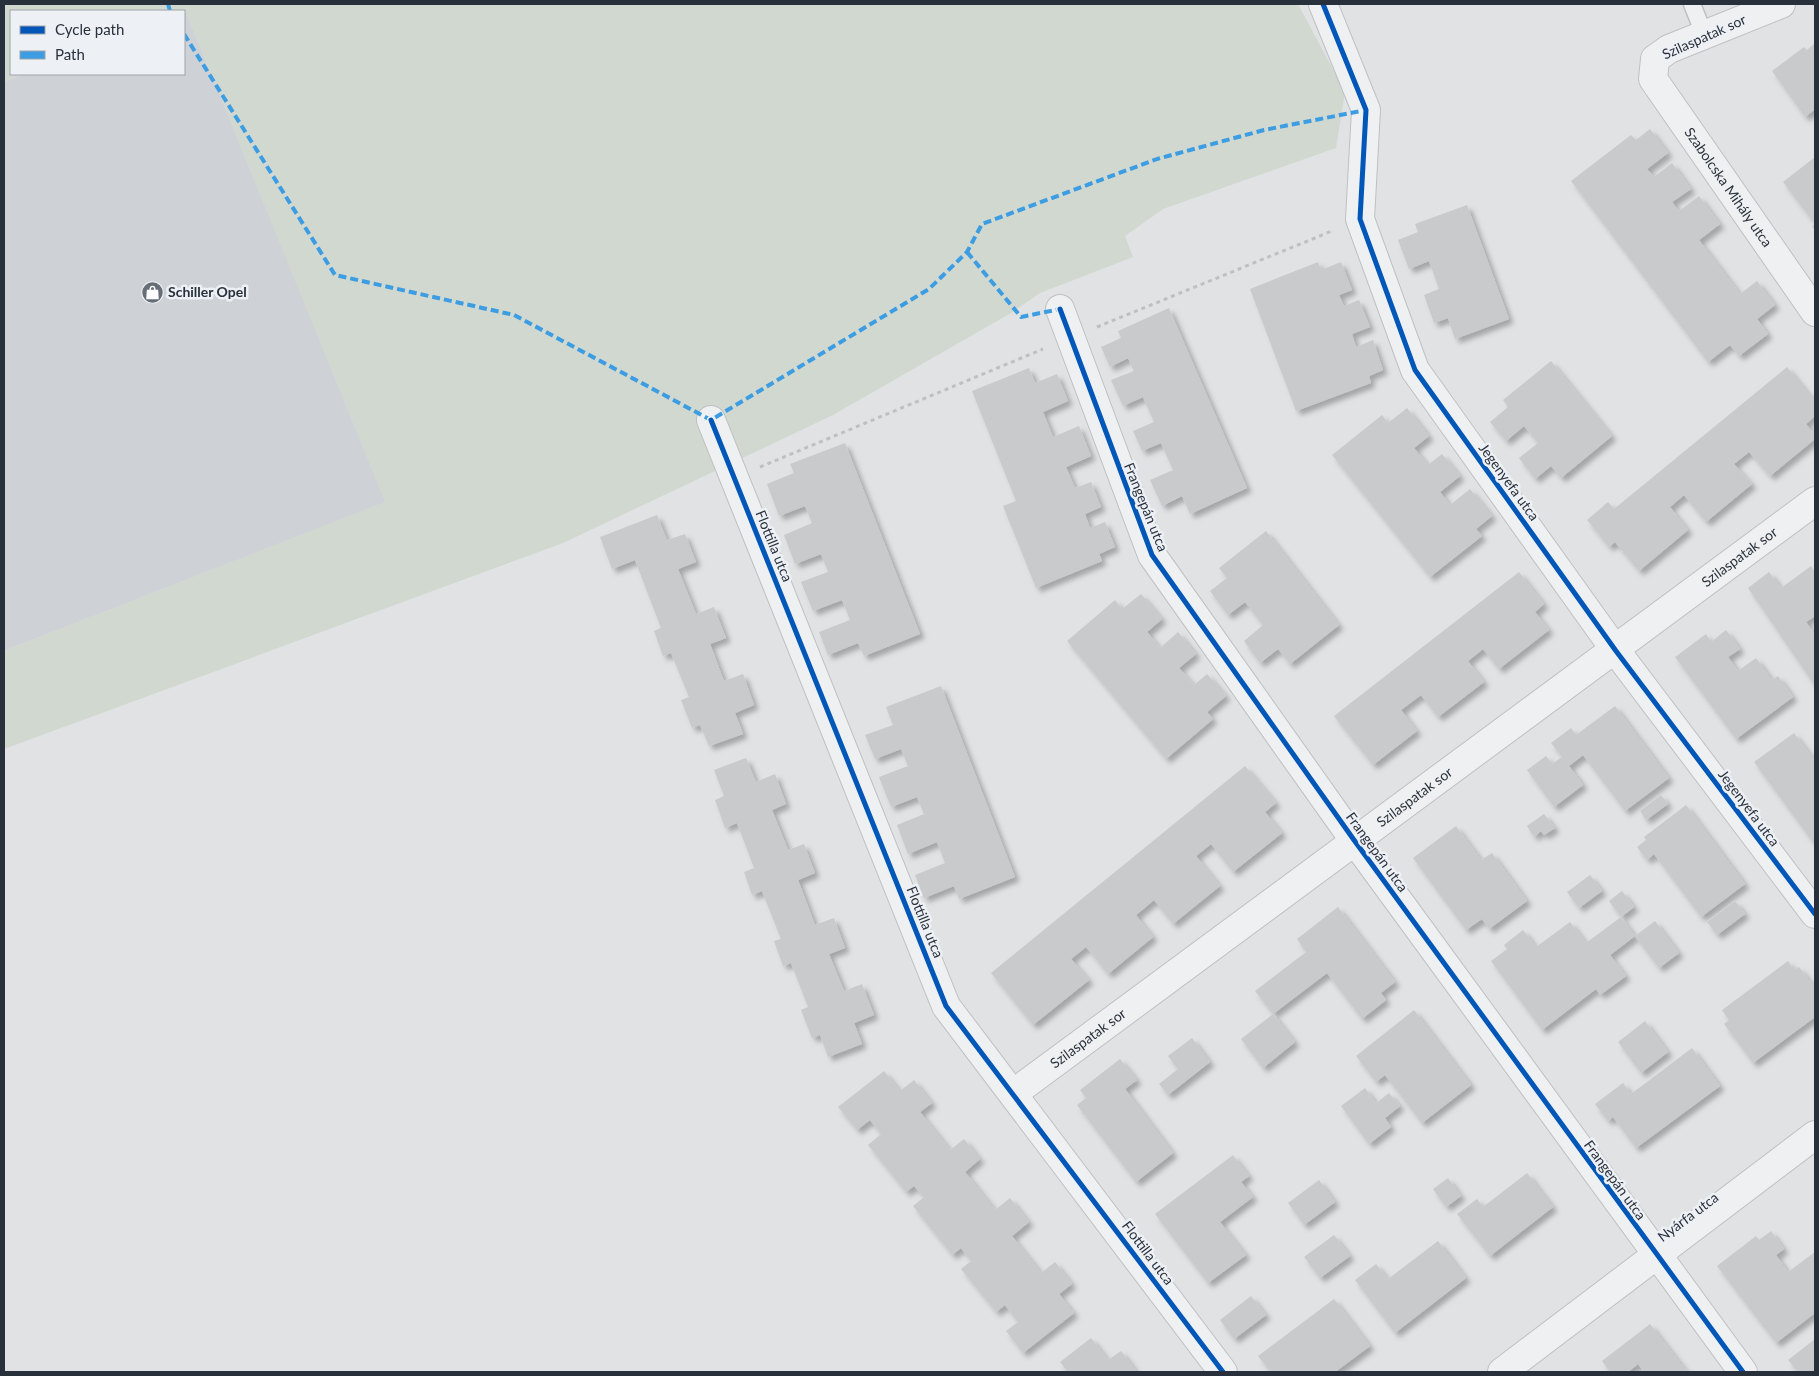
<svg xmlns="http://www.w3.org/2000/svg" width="1819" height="1376" font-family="Lato,sans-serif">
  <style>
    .built { fill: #ced2d7 }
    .green { fill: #d1d8d0 }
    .building { fill: #c8cacc; filter: url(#shadow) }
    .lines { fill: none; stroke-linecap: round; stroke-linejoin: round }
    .lane-casing { stroke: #bec0c2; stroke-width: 19 }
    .street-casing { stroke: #bec0c2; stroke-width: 30 }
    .path { stroke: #bec0c3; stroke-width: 3; stroke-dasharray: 4 4; stroke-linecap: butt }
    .lane { stroke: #eff0f1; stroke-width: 16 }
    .street { stroke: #eff0f1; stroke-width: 28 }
    .quiet { stroke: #3d9de2; stroke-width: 4; stroke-dasharray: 8 4; stroke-linecap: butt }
    .cycleway-casing { stroke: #edf0f4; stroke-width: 8 }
    .cycleway { stroke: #0057b8; stroke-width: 5 }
    .labels { text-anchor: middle; stroke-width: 5; stroke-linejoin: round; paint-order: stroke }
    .street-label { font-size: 14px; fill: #28303b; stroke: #edf0f4 }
    .poi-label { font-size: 14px; font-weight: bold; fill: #28303b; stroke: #edf0f4; text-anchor: start }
  </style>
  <defs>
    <filter id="shadow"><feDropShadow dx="4.5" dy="4.5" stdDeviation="2.5" flood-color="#0004"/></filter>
  </defs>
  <rect width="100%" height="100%" fill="#e0e2e4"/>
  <polygon class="built" points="186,12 386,502 4,651 4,82 24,74 184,74 184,13"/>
  <polygon class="green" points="4,4 1298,4 1345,92 1336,148 1163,209 1125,236 1133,257 1040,293 1011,313 833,415 563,543 4,749 4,651 385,502 186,12 11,11 11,74 24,74 4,82"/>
  <g class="building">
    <polygon points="1815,43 1815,112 1814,110 1805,117 1772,71 1804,47 1807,50"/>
    <polygon points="1650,129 1668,153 1647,169 1654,177 1672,163 1691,189 1672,202 1679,211 1699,196 1720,224 1699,240 1740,294 1757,281 1775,305 1757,319 1768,334 1739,356 1730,345 1708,362 1571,181 1631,135 1636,140"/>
    <polygon points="1815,157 1815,231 1812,226 1815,224 1783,182"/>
    <polygon points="1467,205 1509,319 1455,339 1448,318 1434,323 1424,295 1439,289 1429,261 1409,269 1398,240 1418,232 1415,224"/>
    <polygon points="1318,262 1321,270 1341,262 1352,290 1339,295 1344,306 1359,300 1370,327 1352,334 1356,347 1373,340 1383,370 1369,376 1371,383 1296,411 1250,289"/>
    <polygon points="1169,308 1247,488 1190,514 1182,496 1162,506 1150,480 1173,470 1161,443 1142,451 1133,431 1154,422 1143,397 1123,406 1111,380 1134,371 1128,358 1110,367 1101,347 1121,338 1118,331"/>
    <polygon points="1551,361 1612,436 1561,478 1551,466 1535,479 1519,458 1538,443 1524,426 1506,441 1490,422 1508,407 1503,400"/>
    <polygon points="1787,367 1815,402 1815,416 1806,424 1815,435 1815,439 1770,476 1749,452 1734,464 1752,484 1706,522 1684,495 1670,507 1688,530 1639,571 1615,542 1609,547 1587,520 1608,502 1614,509"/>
    <polygon points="1029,368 1035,383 1057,374 1068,401 1043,412 1053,437 1079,426 1091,456 1066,467 1075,488 1091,482 1101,507 1085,514 1090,528 1105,522 1115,547 1099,554 1102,561 1036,588 1003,506 1016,501 972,391"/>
    <polygon points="1407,408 1429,436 1414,448 1428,465 1442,454 1460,476 1440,492 1450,505 1470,489 1492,516 1476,529 1482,536 1430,577 1332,455 1382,415 1388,423"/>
    <polygon points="845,443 920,634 864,656 858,643 828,655 819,632 850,620 842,600 813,611 801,582 828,572 821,554 795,564 784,535 812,523 805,506 779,516 767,484 794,473 790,464"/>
    <polygon points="657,515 667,540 685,534 696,562 678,569 696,614 714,607 726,638 710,644 724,681 743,674 754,705 735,713 743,734 709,746 700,725 692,728 681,700 689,697 671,653 663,656 654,631 661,628 635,560 612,569 600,537"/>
    <polygon points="1266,531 1339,625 1290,664 1278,649 1260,663 1244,641 1263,625 1245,602 1228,615 1210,591 1227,578 1219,568"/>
    <polygon points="1811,566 1815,572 1815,616 1806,622 1815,635 1815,686 1748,588 1769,572 1781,588"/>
    <polygon points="1519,572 1544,604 1535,612 1549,630 1499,669 1483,649 1468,661 1484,682 1438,717 1421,695 1401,710 1417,731 1373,765 1334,716"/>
    <polygon points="1141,594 1162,619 1147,632 1160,648 1178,632 1196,654 1179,668 1194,685 1207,674 1226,696 1207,712 1213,719 1166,759 1067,641 1115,600 1122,609"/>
    <polygon points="1726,630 1740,649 1728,657 1738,671 1756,658 1772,680 1778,676 1793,697 1736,739 1675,657 1706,634 1711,642"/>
    <polygon points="941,686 1015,877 959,899 954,886 924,898 915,875 945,863 937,842 908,854 897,825 924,814 917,797 891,807 879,777 908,766 901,749 875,759 865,735 893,725 886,707"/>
    <polygon points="1615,706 1669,778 1625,811 1583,755 1569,766 1583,785 1554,807 1527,770 1546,756 1552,764 1562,757 1551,743 1571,728 1576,735"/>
    <polygon points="1794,733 1815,761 1815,839 1812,841 1754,762"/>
    <polygon points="746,758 756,782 775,774 786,804 772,810 788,850 804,844 815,873 798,880 815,925 834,918 845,948 829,954 844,991 862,984 874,1015 854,1023 862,1044 828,1057 820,1035 812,1038 801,1010 808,1007 791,963 783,966 774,941 781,939 762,891 752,895 744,872 754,868 737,823 725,828 715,800 724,796 714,770"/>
    <polygon points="1245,766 1276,803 1265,812 1282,833 1233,872 1211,844 1196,856 1220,886 1173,924 1154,900 1136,915 1153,937 1108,974 1086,947 1071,959 1089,980 1033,1025 991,973"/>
    <polygon points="1661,795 1668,804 1646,820 1640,811"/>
    <polygon points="1686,805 1745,884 1701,917 1654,854 1647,860 1637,847 1646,840 1644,837"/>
    <polygon points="1544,814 1555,828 1544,835 1541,831 1534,837 1527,826"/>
    <polygon points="1456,826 1481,860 1492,853 1527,901 1489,929 1482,919 1466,930 1413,858"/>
    <polygon points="1590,875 1602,891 1579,908 1567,892"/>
    <polygon points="1622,891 1634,907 1621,917 1609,901"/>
    <polygon points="1735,901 1745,914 1717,935 1707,922"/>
    <polygon points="1338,907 1395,982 1381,993 1386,1000 1362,1019 1327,973 1273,1014 1255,991 1306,952 1297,939"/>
    <polygon points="1621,917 1635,936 1610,955 1626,976 1600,995 1596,989 1542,1030 1491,961 1507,949 1504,945 1523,930 1536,947 1570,922 1586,943"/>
    <polygon points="1655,921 1679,953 1659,968 1635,936"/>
    <polygon points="1788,961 1794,970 1799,967 1815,988 1815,1017 1753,1063 1724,1024 1729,1020 1722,1010"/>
    <polygon points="1414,1010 1471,1085 1422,1123 1385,1075 1376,1082 1356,1056"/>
    <polygon points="1273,1014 1295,1042 1263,1068 1241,1039"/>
    <polygon points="1645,1021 1668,1052 1641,1073 1618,1042"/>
    <polygon points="1192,1038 1210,1062 1168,1095 1159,1084 1178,1069 1168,1056"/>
    <polygon points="1692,1048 1720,1086 1636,1148 1613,1117 1608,1121 1595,1104 1623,1083 1631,1094"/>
    <polygon points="1120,1059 1137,1080 1125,1089 1173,1153 1136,1182 1077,1105 1086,1098 1080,1090"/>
    <polygon points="884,1071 900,1091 914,1080 932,1103 920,1112 950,1150 964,1139 980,1159 965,1172 995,1210 1010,1198 1029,1222 1012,1236 1041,1273 1055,1262 1072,1284 1059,1294 1074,1313 1023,1353 1006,1331 1018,1322 1005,1305 996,1312 961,1269 971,1261 961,1248 952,1255 913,1206 924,1197 914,1186 906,1192 868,1145 881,1134 870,1120 857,1130 838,1107"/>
    <polygon points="1365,1088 1376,1103 1389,1093 1400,1106 1385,1118 1391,1127 1369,1144 1341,1106"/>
    <polygon points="1233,1155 1249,1176 1241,1182 1253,1197 1220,1222 1246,1255 1208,1283 1155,1214"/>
    <polygon points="1527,1173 1553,1207 1490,1256 1457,1214 1477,1199 1483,1207"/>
    <polygon points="1448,1178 1461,1196 1446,1207 1433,1189"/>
    <polygon points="1319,1180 1335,1202 1304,1225 1288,1203"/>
    <polygon points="1771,1231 1784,1249 1776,1255 1788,1272 1815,1252 1815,1313 1776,1343 1717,1266 1756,1236 1759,1240"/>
    <polygon points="1334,1235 1350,1256 1320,1278 1304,1257"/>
    <polygon points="1438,1241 1466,1278 1395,1333 1355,1280 1376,1264 1388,1279"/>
    <polygon points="1251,1296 1266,1315 1234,1339 1220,1320"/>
    <polygon points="1334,1299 1370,1346 1335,1372 1271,1372 1258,1356"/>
    <polygon points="1650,1324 1687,1372 1644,1372 1638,1364 1628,1372 1610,1372 1602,1361"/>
    <polygon points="1091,1338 1108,1360 1121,1351 1136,1371 1068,1372 1060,1362"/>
    <polygon points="1815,1339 1815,1372 1798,1372 1788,1360"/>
  </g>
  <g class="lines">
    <defs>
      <polyline id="lane" points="1692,4 1704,34"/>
      <g id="street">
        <polyline points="1323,4 1366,110 1360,219 1415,370 1616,651 1815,914"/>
        <path id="s1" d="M1781,4L1669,49L1655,59L1653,79L1815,312"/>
        <polyline points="1060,309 1152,555 1354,840 1743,1372"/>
        <polyline points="711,420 946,1006 1223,1372"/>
        <path id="s2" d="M1014,1093L1815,501"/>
        <polyline points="1502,1372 1815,1135"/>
      </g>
    </defs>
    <use href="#lane" class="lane-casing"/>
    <use href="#street" class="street-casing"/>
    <g class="path">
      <polyline points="1097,327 1332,231"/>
      <polyline points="760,467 1043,349"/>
    </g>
    <use href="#lane" class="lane"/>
    <use href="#street" class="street"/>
    <g class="quiet">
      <polyline points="168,4 170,11"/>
      <polyline points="184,34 335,275 514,315 711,420 929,289 967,252 982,224 1157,159 1264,130 1366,110"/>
      <polyline points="967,252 1021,317 1060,309"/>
    </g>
    <defs>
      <g id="cycleway">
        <polyline points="1323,4 1366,110 1360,219 1415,370 1616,651 1815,914"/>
        <polyline points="1060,309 1152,555 1354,840 1743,1372"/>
        <polyline points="711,420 946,1006 1223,1372"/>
      </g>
    </defs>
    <use href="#cycleway" class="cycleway-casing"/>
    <use href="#cycleway" class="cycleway"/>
  </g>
  <defs>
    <symbol id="shop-disc" viewBox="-11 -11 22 22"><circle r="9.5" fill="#686e76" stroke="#edf0f4"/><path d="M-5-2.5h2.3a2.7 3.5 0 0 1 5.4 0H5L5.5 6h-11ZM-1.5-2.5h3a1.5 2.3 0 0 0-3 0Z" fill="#fff"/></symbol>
  </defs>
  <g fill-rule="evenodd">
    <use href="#shop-disc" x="140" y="280" width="25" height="25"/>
  </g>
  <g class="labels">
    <g class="street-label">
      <text transform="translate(1704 37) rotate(-24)" y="5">Szilaspatak sor</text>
      <text dy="5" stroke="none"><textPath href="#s1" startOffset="290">Szabolcska Mihály utca</textPath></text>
      <text transform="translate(1509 482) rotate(54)" y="5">Jegenyefa utca</text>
      <text transform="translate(1146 507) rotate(68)" y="5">Frangepán utca</text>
      <text transform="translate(774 546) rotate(68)" y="5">Flottilla utca</text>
      <text dy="5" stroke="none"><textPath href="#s2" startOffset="902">Szilaspatak sor</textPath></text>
      <text dy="5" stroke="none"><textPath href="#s2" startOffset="498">Szilaspatak sor</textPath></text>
      <text transform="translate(1749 808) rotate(53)" y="5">Jegenyefa utca</text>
      <text transform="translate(1377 852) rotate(54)" y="5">Frangepán utca</text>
      <text transform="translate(925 922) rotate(68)" y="5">Flottilla utca</text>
      <text dy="5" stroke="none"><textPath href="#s2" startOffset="92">Szilaspatak sor</textPath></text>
      <text transform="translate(1615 1180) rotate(54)" y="5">Frangepán utca</text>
      <text transform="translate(1688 1217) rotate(-37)" y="5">Nyárfa utca</text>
      <text transform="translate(1148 1253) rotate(53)" y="5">Flottilla utca</text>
    </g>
    <g class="poi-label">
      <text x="168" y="297">Schiller Opel</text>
    </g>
  </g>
  <rect width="1819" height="1376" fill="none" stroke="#28303b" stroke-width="10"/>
  <rect x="10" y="10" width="175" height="65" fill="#edf0f4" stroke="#9ea3aa"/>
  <rect x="20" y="26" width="25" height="8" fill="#0057b8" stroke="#9ea3aa"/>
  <text x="55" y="35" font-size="15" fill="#28303b">Cycle path</text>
  <rect x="20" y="51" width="25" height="8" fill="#3d9de2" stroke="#9ea3aa"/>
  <text x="55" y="60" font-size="15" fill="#28303b">Path</text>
</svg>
